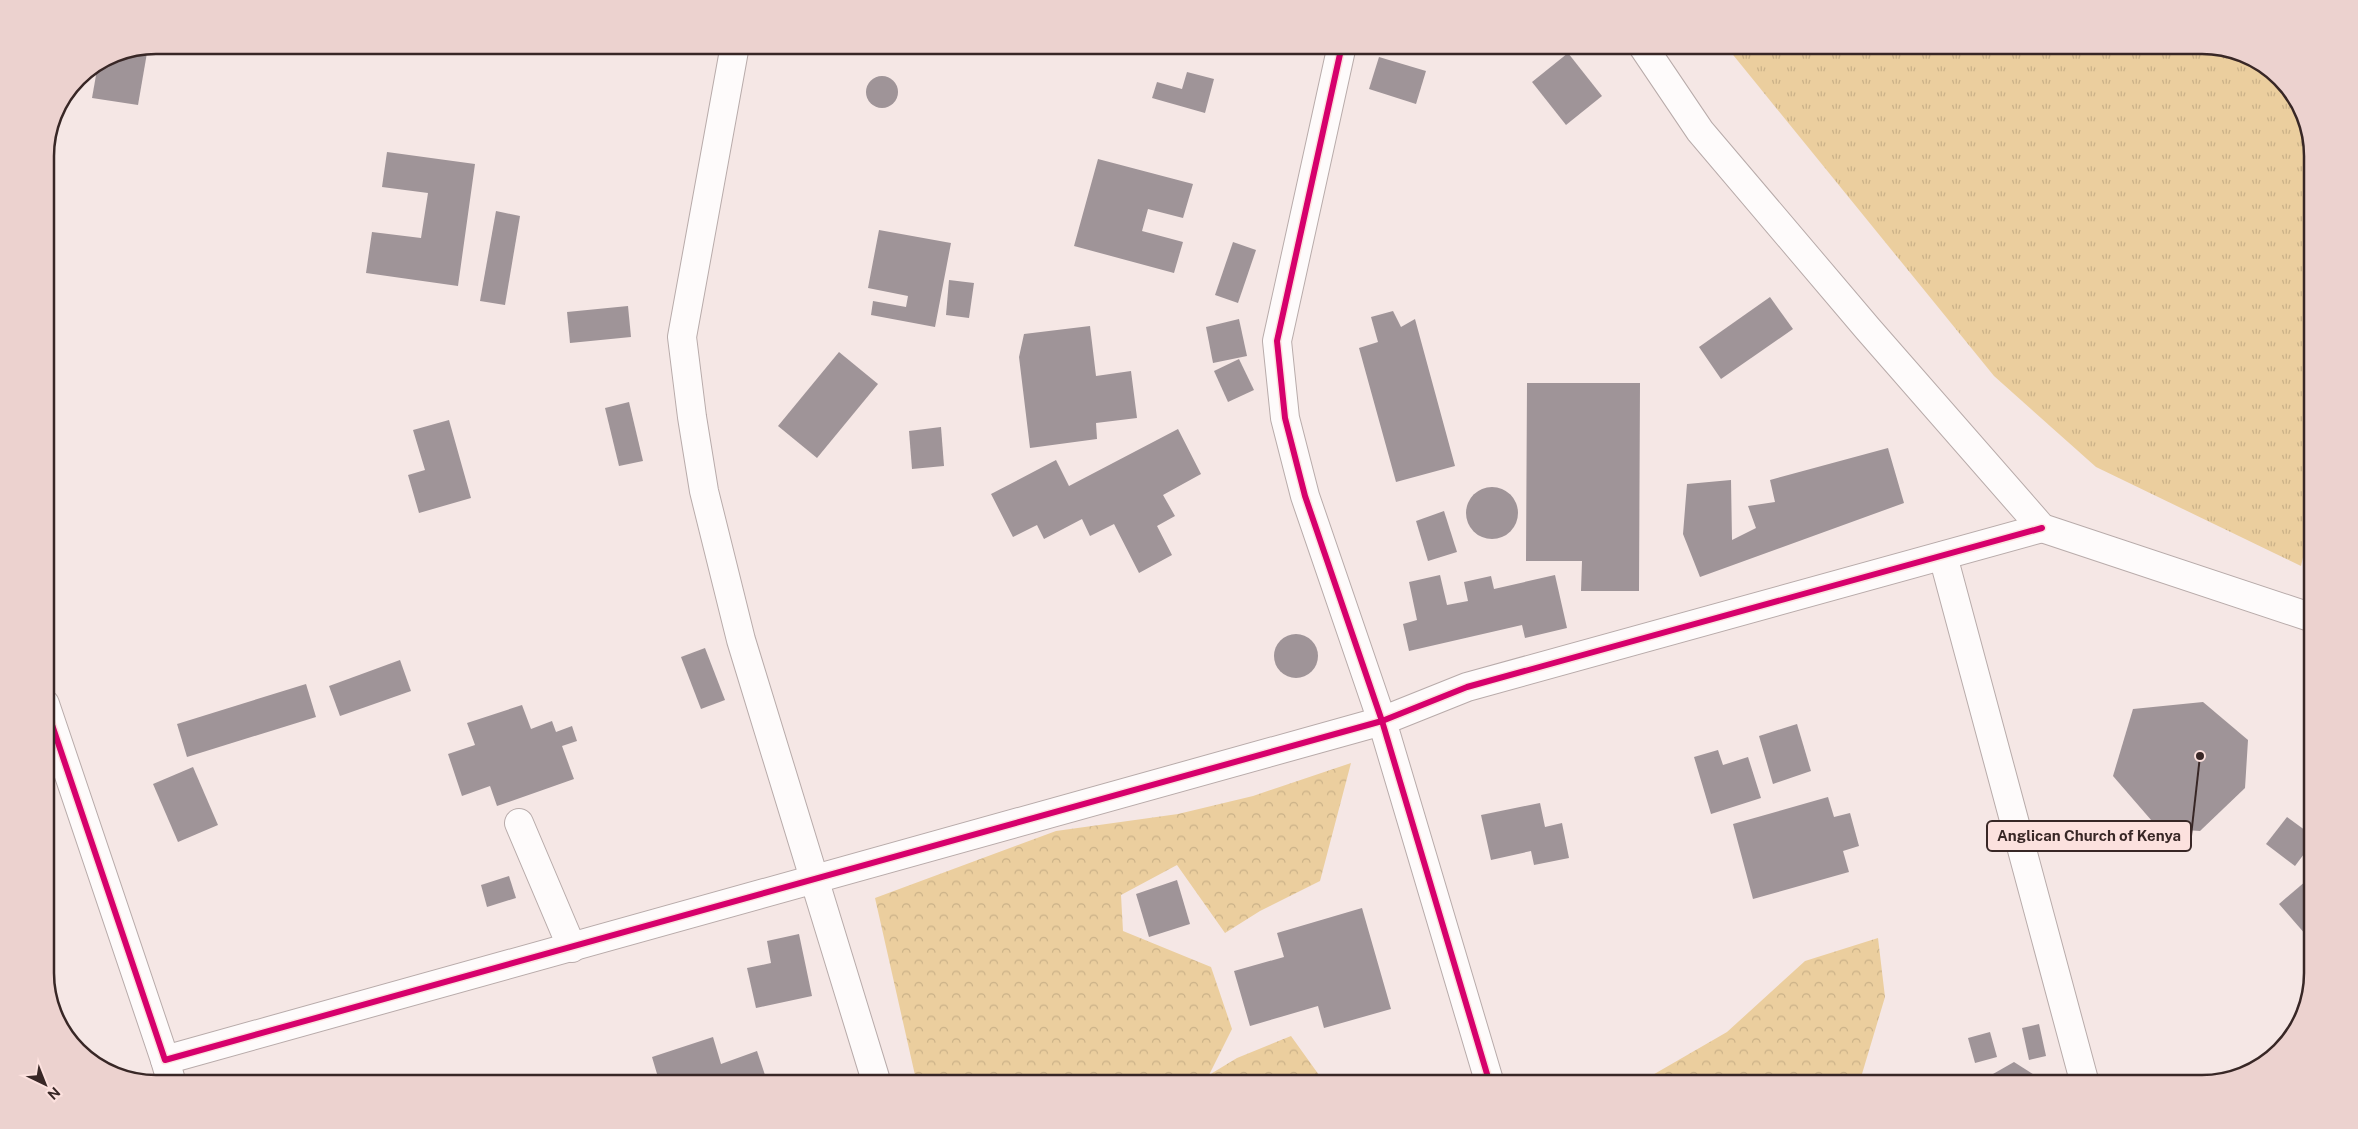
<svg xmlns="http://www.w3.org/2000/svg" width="2358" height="1129" font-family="'Public Sans',sans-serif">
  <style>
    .grass { fill: url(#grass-tufts) }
    .forest { fill: url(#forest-crowns) }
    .building { fill: #9f9498 }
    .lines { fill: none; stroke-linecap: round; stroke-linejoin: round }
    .minor-casing { stroke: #b8abaa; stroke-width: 30 }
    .minor { stroke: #fefbfb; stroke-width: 28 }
    .cycleway-casing { stroke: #fce1de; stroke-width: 9 }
    .cycleway { stroke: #d6006c; stroke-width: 6 }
    .rim { fill: none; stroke: #382726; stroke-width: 2.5 }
    .leader { fill: none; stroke: #382726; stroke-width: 2 }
    .callout-dot { fill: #382726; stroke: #fce1de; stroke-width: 2 }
    .callout { fill: #fce1de; stroke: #382726; stroke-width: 2 }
    .callout-label { font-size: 15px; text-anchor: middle; font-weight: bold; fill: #382726 }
  </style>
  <defs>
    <pattern id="grass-tufts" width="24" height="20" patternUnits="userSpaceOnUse" patternTransform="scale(1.25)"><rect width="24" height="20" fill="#ebce9e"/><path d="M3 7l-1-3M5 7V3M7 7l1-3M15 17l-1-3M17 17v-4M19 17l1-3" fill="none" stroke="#cab188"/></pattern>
    <pattern id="forest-crowns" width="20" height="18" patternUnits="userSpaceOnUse" patternTransform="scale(1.25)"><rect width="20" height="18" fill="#ebce9e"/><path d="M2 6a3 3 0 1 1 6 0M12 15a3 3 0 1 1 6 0" fill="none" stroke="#cab188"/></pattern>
  </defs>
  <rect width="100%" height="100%" fill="#f5e7e5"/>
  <polygon class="grass" points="1725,45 2202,45 2251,56 2294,94 2313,149 2313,514 2301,566 2096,467 1994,376"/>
  <g class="forest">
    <polygon points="1351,763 1320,881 1260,911 1225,933 1177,865 1121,895 1123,931 1211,967 1232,1029 1209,1075 1237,1058 1291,1036 1319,1075 1313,1084 917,1084 875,898 1056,831 1178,814 1253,796"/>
    <polygon points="1878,938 1885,997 1859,1084 1637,1084 1727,1032 1805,961"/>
  </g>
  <g class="building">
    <polygon points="1412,45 1456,45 1454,54"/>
    <polygon points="148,47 138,105 92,98 98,64 114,53"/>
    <polygon points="1568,53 1602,96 1566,125 1532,82"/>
    <polygon points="1379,57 1426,71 1416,104 1369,89"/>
    <polygon points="1187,72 1214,79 1205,113 1152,98 1157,82 1182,89"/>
    <circle cx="882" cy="92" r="16"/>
    <polygon points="387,152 475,164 458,286 366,273 372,232 421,238 428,193 382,187"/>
    <polygon points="1098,159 1193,184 1183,218 1148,209 1142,231 1183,242 1174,273 1074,246"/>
    <polygon points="496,211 520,216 505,305 480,301"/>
    <polygon points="879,230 951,243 935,327 871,315 873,301 906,307 908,296 868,288"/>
    <polygon points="1233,242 1256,250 1238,303 1215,295"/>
    <polygon points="949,280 974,283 969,318 946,315"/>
    <polygon points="1770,297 1793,329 1721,379 1699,347"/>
    <polygon points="628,306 631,337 570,343 567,312"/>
    <polygon points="1393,311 1401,327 1415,319 1455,466 1396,482 1359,348 1378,342 1371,317"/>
    <polygon points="1239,319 1247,356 1213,363 1206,327"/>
    <polygon points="1090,326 1096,376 1131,371 1137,418 1096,423 1097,439 1030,448 1019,357 1024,334"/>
    <polygon points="839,352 878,384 817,458 778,426"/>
    <polygon points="1239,359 1254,390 1228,402 1214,371"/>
    <polygon points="1527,383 1640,383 1639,591 1581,591 1582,561 1526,561"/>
    <polygon points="629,402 643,461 619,466 605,408"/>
    <polygon points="449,420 471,498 419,513 408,475 425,470 413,430"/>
    <polygon points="941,427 944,466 912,469 909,431"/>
    <polygon points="1178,429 1201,474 1163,495 1175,516 1157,526 1172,555 1139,573 1114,524 1090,536 1082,519 1044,539 1037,525 1013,537 991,494 1056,460 1069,486"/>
    <polygon points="1888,448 1904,503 1700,577 1683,534 1687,484 1731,480 1732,540 1756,528 1748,506 1775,502 1770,480"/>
    <circle cx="1492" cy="513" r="26"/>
    <polygon points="1444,511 1457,552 1428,561 1416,521"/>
    <polygon points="1440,575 1447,605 1468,601 1464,582 1491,576 1494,589 1555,575 1567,628 1525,638 1522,625 1409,651 1403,624 1417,620 1409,582"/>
    <circle cx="1296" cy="656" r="22"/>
    <polygon points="705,648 725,700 701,709 681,657"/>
    <polygon points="400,660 411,691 340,716 329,686"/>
    <polygon points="306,684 316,717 187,757 177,724"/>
    <polygon points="2203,702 2248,740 2245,788 2200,831 2158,828 2113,776 2133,709"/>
    <polygon points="522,705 531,729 552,721 556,732 572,726 577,741 562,746 574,779 497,806 490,786 462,796 448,754 475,745 467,723"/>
    <polygon points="1797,724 1811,771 1773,784 1759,736"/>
    <polygon points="1718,750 1723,765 1748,757 1761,798 1711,814 1694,757"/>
    <polygon points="193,767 218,825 178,842 153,784"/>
    <polygon points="1828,797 1834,817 1850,813 1859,846 1843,851 1849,872 1753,899 1733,824"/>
    <polygon points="1540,803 1545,827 1562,823 1569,858 1534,865 1531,851 1491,860 1481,815"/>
    <polygon points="2287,817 2313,836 2313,842 2295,866 2266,844"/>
    <polygon points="2313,875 2313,943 2279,904"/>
    <polygon points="509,876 516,898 487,907 481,885"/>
    <polygon points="1177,880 1190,924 1149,937 1136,894"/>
    <polygon points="1362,908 1391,1009 1324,1028 1318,1006 1250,1026 1234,971 1284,957 1277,933"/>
    <polygon points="799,934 812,996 756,1008 747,968 771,963 767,941"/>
    <polygon points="2039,1024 2046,1056 2029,1060 2022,1028"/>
    <polygon points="1990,1032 1997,1057 1975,1063 1968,1038"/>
    <polygon points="713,1037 721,1064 757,1051 768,1084 660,1084 652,1057"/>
    <polygon points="2014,1062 2036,1076 2034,1084 1995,1084 1993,1074"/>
    <polygon points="1922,1076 1924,1084 1901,1084"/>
  </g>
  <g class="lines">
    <defs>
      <g id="minor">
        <polyline points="735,45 682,337 692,417 704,491 741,640 877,1084"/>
        <polyline points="1342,45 1277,341 1285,418 1305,496 1382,721 1490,1084"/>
        <polyline points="1642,45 1700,131 1868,329 2042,528 2313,618"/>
        <polyline points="1943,556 2085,1084"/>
        <polyline points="45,704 165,1060 1382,721 1467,687 2042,528"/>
        <polyline points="519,823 572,948"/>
        <polyline points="165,1060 172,1084"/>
      </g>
    </defs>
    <use href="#minor" class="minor-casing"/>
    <use href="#minor" class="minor"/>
    <defs>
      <g id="cycleway">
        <polyline points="1342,45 1277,341 1285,418 1305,496 1382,721 1490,1084"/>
        <polyline points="45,704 165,1060 1382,721 1467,687 2042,528"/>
      </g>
    </defs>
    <use href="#cycleway" class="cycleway-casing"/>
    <use href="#cycleway" class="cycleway"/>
  </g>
  <path d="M0 0H2358V1129H0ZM156 54H2202A102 102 0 0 1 2304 156V973A102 102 0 0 1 2202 1075H156A102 102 0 0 1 54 973V156A102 102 0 0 1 156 54Z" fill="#ecd2cf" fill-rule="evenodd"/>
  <path class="rim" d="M156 54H2202A102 102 0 0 1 2304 156V973A102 102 0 0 1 2202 1075H156A102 102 0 0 1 54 973V156A102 102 0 0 1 156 54Z"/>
  <path class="leader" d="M2200 756L2191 836"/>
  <circle class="callout-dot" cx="2200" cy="756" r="5"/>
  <rect class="callout" x="1987" y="821" width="204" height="30" rx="5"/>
  <g class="callout-label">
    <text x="2089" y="841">Anglican Church of Kenya</text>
  </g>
  <g transform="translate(45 1084) rotate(137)" stroke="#fce1de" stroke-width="4" paint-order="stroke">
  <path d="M0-4L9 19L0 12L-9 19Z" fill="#382726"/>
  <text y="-8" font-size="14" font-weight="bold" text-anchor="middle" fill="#382726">N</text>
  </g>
</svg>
